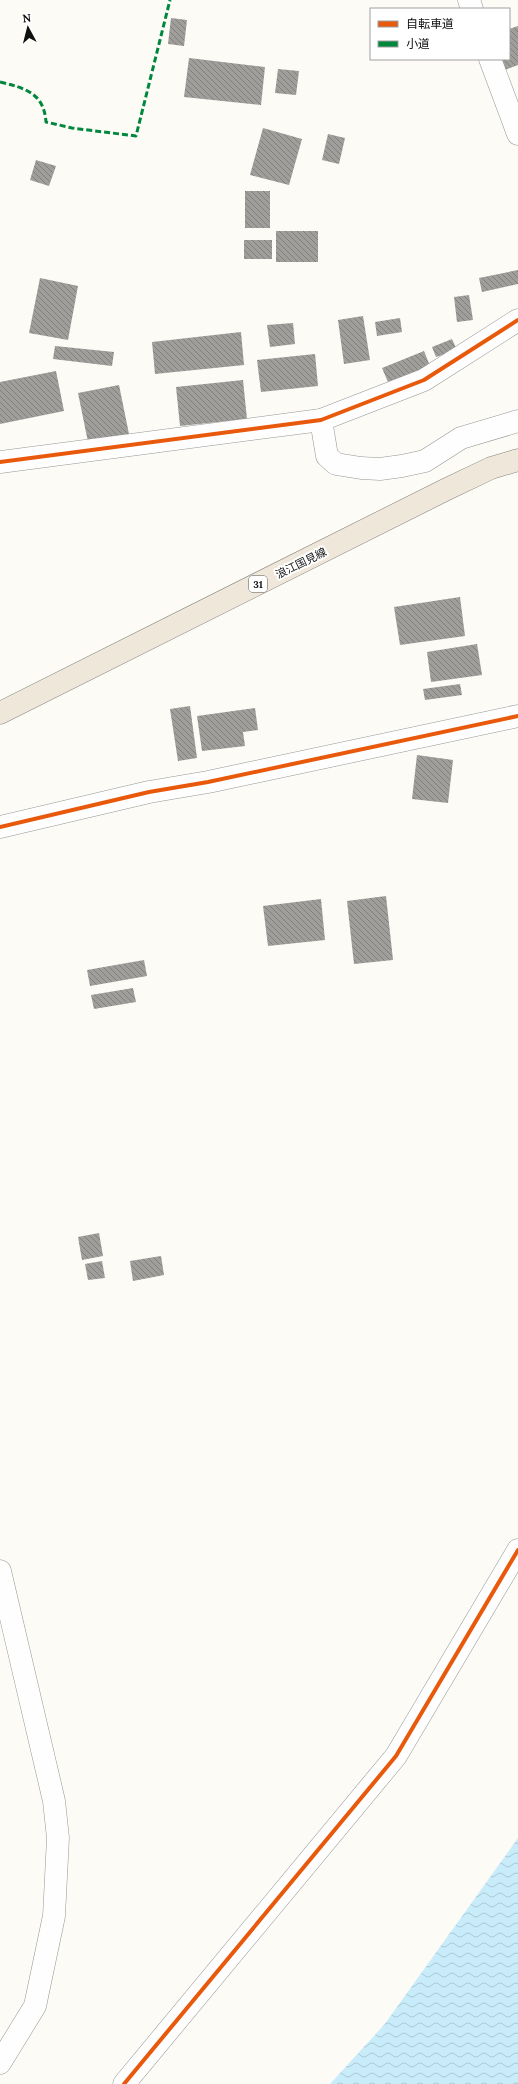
<svg xmlns="http://www.w3.org/2000/svg" width="518" height="2084" font-family="Lora,'Noto Sans JP',serif">
  <style>
    .water { fill: url(#water-waves) }
    .building { fill: url(#building-back-hatch) }
    .lines { fill: none; stroke-linecap: round; stroke-linejoin: round }
    .minor-casing { stroke: #969694; stroke-width: 23 }
    .major-casing { stroke: #848381; stroke-width: 23 }
    .minor { stroke: #fffefe; stroke-width: 22 }
    .major { stroke: #eee7da; stroke-width: 22 }
    .quiet { stroke: #00873e; stroke-width: 3; stroke-dasharray: 6 3; stroke-linecap: butt }
    .cycleway-casing { stroke: #fff; stroke-width: 6 }
    .cycleway { stroke: #e8590c; stroke-width: 4 }
    .labels { text-anchor: middle; stroke-width: 4; stroke-linejoin: round; paint-order: stroke }
    .shield { fill: #fff; stroke: #585858; stroke-width: 1 }
    .shield-label { font-size: 10px; font-weight: bold; fill: #101010 }
    .street-label { font-size: 11px; fill: #101010; stroke: #fff }
  </style>
  <defs>
    <pattern id="water-waves" width="16" height="10" patternUnits="userSpaceOnUse"><rect width="16" height="10" fill="#c8ecfa"/><path d="M0 5q4-4 8 0t8 0" fill="none" stroke="#abc9d5"/></pattern>
    <pattern id="building-back-hatch" width="6" height="6" patternUnits="userSpaceOnUse"><rect width="6" height="6" fill="#a09e9b"/><path d="M-1 5l2 2M0 0l6 6M5-1l2 2" fill="none" stroke="#817f7d"/></pattern>
  </defs>
  <rect width="100%" height="100%" fill="#fcfbf6"/>
  <polygon class="water" points="518,1838 518,2084 330,2084 384,2025"/>
  <g class="building">
    <polygon points="171,18 187,20 184,46 168,44"/>
    <polygon points="518,26 518,65 505,70 501,59 509,59 509,29"/>
    <polygon points="189,58 265,67 261,105 184,97"/>
    <polygon points="278,69 299,71 296,95 275,93"/>
    <polygon points="263,128 302,139 289,185 250,175"/>
    <polygon points="328,134 345,138 339,164 322,160"/>
    <polygon points="36,160 56,166 49,186 30,180"/>
    <rect x="245" y="191" width="25" height="37"/>
    <rect x="276" y="231" width="42" height="31"/>
    <rect x="244" y="240" width="28" height="19"/>
    <polygon points="518,270 518,284 482,292 479,278"/>
    <polygon points="40,278 78,286 68,340 29,333"/>
    <polygon points="469,295 473,320 457,322 454,297"/>
    <polygon points="363,316 370,360 344,364 338,320"/>
    <polygon points="400,318 402,332 377,336 375,322"/>
    <polygon points="293,323 295,344 270,347 267,325"/>
    <polygon points="241,332 244,365 155,374 152,342"/>
    <polygon points="452,339 457,350 436,357 432,347"/>
    <polygon points="55,346 114,352 112,366 53,359"/>
    <polygon points="424,351 430,366 388,382 382,368"/>
    <polygon points="315,354 318,386 261,392 257,360"/>
    <polygon points="56,371 64,411 0,424 0,382"/>
    <polygon points="243,380 247,419 180,426 176,387"/>
    <polygon points="119,385 129,434 88,442 78,393"/>
    <polygon points="460,597 465,636 400,645 394,607"/>
    <polygon points="477,644 482,675 431,682 427,652"/>
    <polygon points="460,684 462,695 425,700 423,689"/>
    <polygon points="190,706 197,758 178,761 170,709"/>
    <polygon points="255,708 258,730 243,732 245,746 202,751 197,716"/>
    <polygon points="417,755 453,760 448,803 412,799"/>
    <polygon points="386,896 393,960 354,964 347,901"/>
    <polygon points="321,899 325,940 268,946 263,906"/>
    <polygon points="144,960 147,976 90,986 87,970"/>
    <polygon points="133,988 136,1002 94,1009 91,995"/>
    <polygon points="99,1233 103,1256 82,1260 78,1237"/>
    <polygon points="161,1256 164,1275 133,1281 130,1261"/>
    <polygon points="102,1261 105,1278 88,1280 85,1264"/>
  </g>
  <g class="lines">
    <defs>
      <g id="minor">
        <polyline points="469,0 472,9"/>
        <polyline points="490,59 518,134"/>
        <polyline points="321,420 327,456 336,464 361,468 380,469 402,466 425,461 461,438 518,421"/>
        <polyline points="0,462 321,420 424,380 518,320"/>
        <polyline points="0,827 149,792 208,782 518,716"/>
        <polyline points="0,1571 54,1801 58,1838 54,1916 35,2006 0,2063"/>
        <polyline points="124,2084 396,1756 518,1550"/>
      </g>
      <polyline id="major" points="0,713 445,490 491,468 518,460"/>
    </defs>
    <use href="#minor" class="minor-casing"/>
    <use href="#major" class="major-casing"/>
    <use href="#minor" class="minor"/>
    <use href="#major" class="major"/>
    <path class="quiet" d="M0,82C25,88 44,93 46,122L72,128L136,136L170,0"/>
    <defs>
      <g id="cycleway">
        <polyline points="0,462 321,420 424,380 518,320"/>
        <polyline points="0,827 149,792 208,782 518,716"/>
        <polyline points="124,2084 396,1756 518,1550"/>
      </g>
    </defs>
    <use href="#cycleway" class="cycleway-casing"/>
    <use href="#cycleway" class="cycleway"/>
  </g>
  <g class="labels">
    <rect class="shield" x="249" y="576" width="18" height="16" rx="3"/>
    <g class="shield-label">
      <text x="258" y="588">31</text>
    </g>
    <g class="street-label">
      <text transform="translate(301 563) rotate(-26)" y="4">浪江国見線</text>
    </g>
  </g>
  <rect x="370" y="8" width="140" height="52" fill="#ffffff" stroke="#9f9f9f"/>
  <rect x="378" y="21" width="20" height="6" fill="#e8590c" stroke="#9f9f9f"/>
  <text x="406" y="28" font-size="12" fill="#101010">自転車道</text>
  <rect x="378" y="41" width="20" height="6" fill="#00873e" stroke="#9f9f9f"/>
  <text x="406" y="48" font-size="12" fill="#101010">小道</text>
  <g transform="translate(28 28) rotate(353)" stroke="#ffffff" stroke-width="3" paint-order="stroke">
  <path d="M0-3L7 15L0 10L-7 15Z" fill="#101010"/>
  <text y="-6" font-size="11" font-weight="bold" text-anchor="middle" fill="#101010">N</text>
  </g>
</svg>
